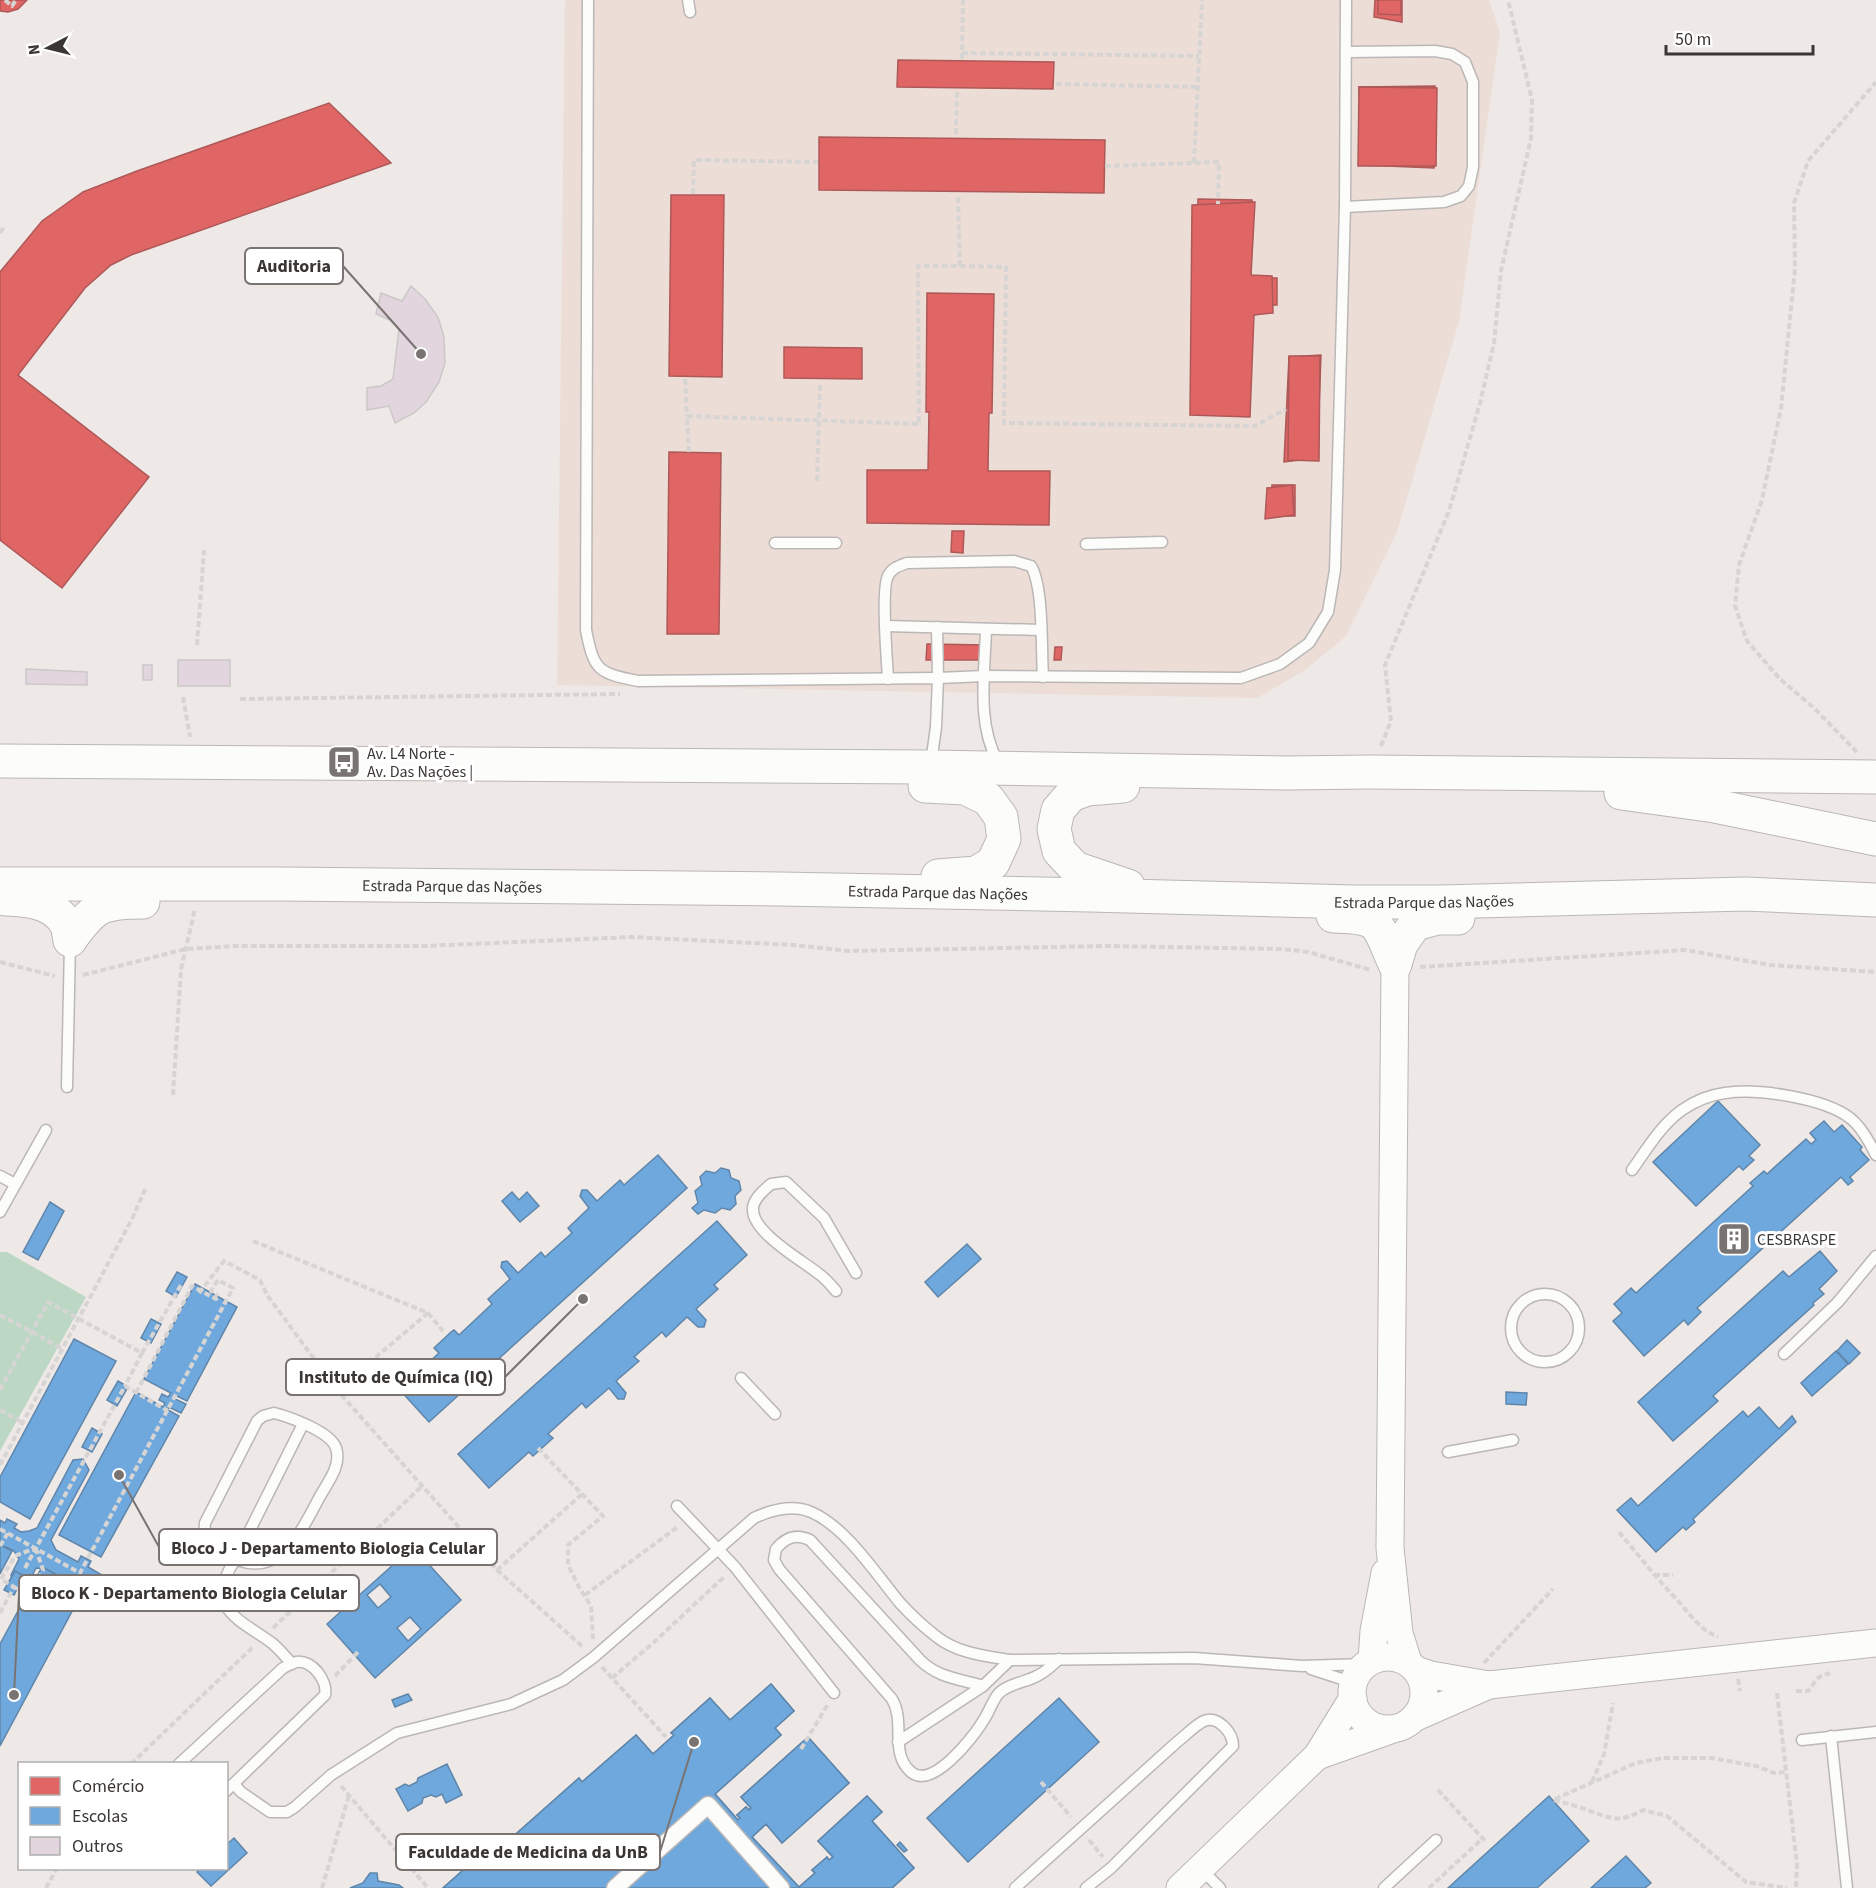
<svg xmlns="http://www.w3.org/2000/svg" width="1876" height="1888" font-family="'Source Sans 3',sans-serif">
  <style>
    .commercial { fill: #ecded6 }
    .green { fill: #bcd8c4 }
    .shops { fill: #e06666; stroke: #ae5857; stroke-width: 1.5 }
    .schools { fill: #6fa8dc; stroke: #5f86aa; stroke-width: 1.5; fill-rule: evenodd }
    .building { fill: #e3d5dd; stroke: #cbc8c8; stroke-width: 1.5 }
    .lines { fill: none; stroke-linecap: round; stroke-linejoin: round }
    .service-casing { stroke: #bbb7b6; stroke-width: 13 }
    .pedestrian-casing { stroke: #bbb7b6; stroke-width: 19 }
    .tertiary-casing { stroke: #bbb7b6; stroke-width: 29 }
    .trunk-casing { stroke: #bbb7b6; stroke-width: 35 }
    .path { stroke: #d7d5d4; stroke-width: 4; stroke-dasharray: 6 3; stroke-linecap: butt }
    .service { stroke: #fcfcfb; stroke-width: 10 }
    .pedestrian { stroke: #fcfcfb; stroke-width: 16 }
    .tertiary { stroke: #fcfcfb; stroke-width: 27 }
    .trunk { stroke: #fcfcfb; stroke-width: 33 }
    .labels { text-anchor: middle; stroke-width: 6; stroke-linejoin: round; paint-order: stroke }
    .poi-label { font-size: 16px; fill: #3a3634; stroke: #fff; text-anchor: start }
    .street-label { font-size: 16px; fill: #3a3634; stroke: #fff }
    .leader { fill: none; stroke: #797472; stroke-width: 2 }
    .callout-dot { fill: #797472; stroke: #fff; stroke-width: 2 }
    .callout { fill: #fff; stroke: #797472; stroke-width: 2 }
    .callout-label { font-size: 18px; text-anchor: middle; font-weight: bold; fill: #3a3634 }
  </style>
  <rect width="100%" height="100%" fill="#eee8e6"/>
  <polygon class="commercial" points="565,0 1489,0 1500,32 1459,321 1397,532 1346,636 1305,670 1257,698 557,685"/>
  <polygon class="green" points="0,1252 7,1252 86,1297 0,1451"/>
  <g class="shops">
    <polygon points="0,0 27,0 18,9 8,12 0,11"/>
    <polygon points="1375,0 1402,0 1402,22 1374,17"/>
    <polygon points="1378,0 1401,0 1401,15 1378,14"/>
    <polygon points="898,60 1054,62 1053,89 897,87"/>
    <polygon points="1435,86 1434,168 1362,165 1359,87"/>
    <polygon points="1359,87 1437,88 1436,166 1358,166"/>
    <polygon points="329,103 391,163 131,255 111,265 85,288 18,375 149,477 62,588 0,540 0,272 42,221 83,192 137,171"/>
    <polygon points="819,137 1105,140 1104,193 819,190"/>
    <polygon points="671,195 724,195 722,377 669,376"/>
    <polygon points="1198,199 1252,200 1251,278 1277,278 1277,305 1251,305 1250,409 1196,408"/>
    <polygon points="1255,202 1251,275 1272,276 1273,313 1254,315 1250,417 1190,415 1192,205"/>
    <polygon points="927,293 994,294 992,413 989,413 988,471 1050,471 1049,525 867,523 867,470 928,470 929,412 926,412"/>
    <polygon points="784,347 862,348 862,379 784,378"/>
    <polygon points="1321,355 1317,458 1284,462 1289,357"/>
    <polygon points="1289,356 1320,356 1319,461 1288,460"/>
    <polygon points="669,452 721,453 719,634 667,634"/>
    <polygon points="1272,485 1295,485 1295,516 1271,516"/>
    <polygon points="1292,485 1294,515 1265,519 1267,488"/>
    <polygon points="952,531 964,531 963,553 951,552"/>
    <polygon points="927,644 987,645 987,660 926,660"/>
    <polygon points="1055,647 1062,647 1061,660 1054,660"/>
  </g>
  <g class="schools">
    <polygon points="1718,1101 1760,1145 1749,1156 1754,1160 1743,1170 1739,1166 1696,1206 1653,1162"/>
    <polygon points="1824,1121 1834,1132 1842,1125 1862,1147 1860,1150 1869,1160 1850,1177 1853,1181 1848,1185 1841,1177 1697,1308 1701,1312 1688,1325 1684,1320 1644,1356 1613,1321 1622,1313 1614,1304 1631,1288 1636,1293 1753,1186 1750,1183 1764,1171 1767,1174 1806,1139 1811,1144 1816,1140 1810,1133"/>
    <polygon points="658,1155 687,1188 429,1422 399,1389 439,1353 434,1348 451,1332 454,1330 459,1335 492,1304 488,1299 510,1279 501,1267 502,1262 507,1261 518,1273 541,1252 545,1257 572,1233 568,1228 589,1208 580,1196 582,1190 587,1190 597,1201 620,1180 624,1185"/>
    <polygon points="721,1168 729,1170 731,1178 739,1181 741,1190 735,1196 736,1204 730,1210 722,1208 715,1213 704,1210 698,1214 692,1208 698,1203 695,1191 702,1185 700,1177 706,1171 715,1173"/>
    <polygon points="512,1192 519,1200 527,1192 539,1206 520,1222 502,1201"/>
    <polygon points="50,1202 64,1211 38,1260 23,1252"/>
    <polygon points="717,1221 747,1255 714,1285 718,1289 696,1309 706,1320 704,1327 698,1327 687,1317 666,1337 662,1332 634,1357 639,1361 616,1381 626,1393 624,1399 618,1399 609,1388 586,1408 582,1403 548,1434 553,1438 533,1456 529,1452 489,1488 458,1454"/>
    <polygon points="967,1244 981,1259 938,1297 925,1282"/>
    <polygon points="1820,1251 1837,1271 1819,1289 1824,1294 1813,1303 1814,1305 1713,1396 1718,1401 1673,1441 1638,1402 1783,1271 1789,1277"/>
    <polygon points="177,1272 187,1277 176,1297 166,1291"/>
    <polygon points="195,1284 237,1307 187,1401 175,1395 173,1398 186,1404 181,1413 169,1407 168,1410 179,1416 101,1557 59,1535 136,1392 163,1407 165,1403 159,1400 162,1394 168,1397 171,1393 144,1379"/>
    <polygon points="151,1319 161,1324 151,1343 141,1338"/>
    <polygon points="74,1339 116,1361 30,1519 0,1502 0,1477"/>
    <polygon points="1847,1340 1860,1353 1849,1364 1837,1351"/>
    <polygon points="1836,1351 1848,1364 1812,1396 1801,1383"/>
    <polygon points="118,1381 128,1387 117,1406 107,1400"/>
    <polygon points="1506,1392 1527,1393 1526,1405 1506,1404"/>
    <polygon points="1759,1407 1779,1429 1792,1416 1796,1422 1693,1519 1695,1522 1686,1530 1683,1527 1656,1552 1617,1510 1631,1498 1638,1506 1743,1411 1748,1417"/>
    <polygon points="92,1428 102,1434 92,1452 82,1447"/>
    <polygon points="83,1459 89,1470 51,1540 56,1550 78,1562 81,1556 91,1561 88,1567 102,1575 92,1594 78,1586 74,1593 64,1588 67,1581 45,1569 36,1568 29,1582 22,1585 12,1580 11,1575 19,1559 14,1551 6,1547 3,1552 0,1550 0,1520 5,1523 7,1519 17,1524 14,1528 21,1532 29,1531 37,1528 73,1460"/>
    <polygon points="0,1545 12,1551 0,1574"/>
    <path d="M413,1547L461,1600L375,1678L327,1624ZM380,1584L391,1597L378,1608L367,1595ZM410,1617L421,1629L408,1641L397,1628Z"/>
    <polygon points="42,1567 84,1589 0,1746 0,1644"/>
    <polygon points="15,1571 24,1576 14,1595 4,1590"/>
    <polygon points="771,1684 794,1711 775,1728 781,1735 715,1794 738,1820 740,1818 737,1815 746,1807 749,1810 751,1808 741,1797 808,1737 849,1783 782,1843 766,1824 752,1837 799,1887 815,1873 812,1870 827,1857 829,1860 833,1857 818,1841 867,1796 882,1812 872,1821 914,1868 892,1888 766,1888 771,1884 755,1866 746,1874 730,1856 727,1859 735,1867 712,1888 617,1888 693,1821 713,1843 716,1840 709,1832 717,1825 672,1774 618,1822 612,1816 530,1888 443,1888 479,1856 483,1860 485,1858 483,1855 492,1847 494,1850 497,1848 498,1850 579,1778 582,1782 636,1735 653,1754 674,1735 671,1733 710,1698 730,1720"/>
    <polygon points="771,1684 794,1711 775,1728 781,1735 715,1794 738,1820 740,1818 737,1815 746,1807 749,1810 751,1808 741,1797 808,1737 849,1783 782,1843 766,1824 752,1837 799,1887 815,1873 812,1870 827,1857 829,1860 833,1857 818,1841 867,1796 882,1812 872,1821 914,1868 892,1888 443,1888 479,1856 483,1860 485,1858 483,1855 492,1847 494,1850 497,1848 498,1850 579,1778 582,1782 636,1735 653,1754 674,1735 671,1733 710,1698 730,1720"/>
    <polygon points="408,1694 412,1700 395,1707 392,1700"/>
    <polygon points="1059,1698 1099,1742 968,1862 927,1818"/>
    <polygon points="447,1764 462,1795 446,1803 442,1794 436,1797 431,1795 423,1798 422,1803 408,1811 396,1789 405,1784 409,1786 417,1782 418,1778"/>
    <polygon points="1549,1796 1589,1841 1537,1888 1448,1888"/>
    <polygon points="234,1838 247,1853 211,1886 197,1872 201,1868 226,1868 226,1845"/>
    <polygon points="900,1842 907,1850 904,1852 897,1845"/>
    <polygon points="1626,1856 1651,1883 1645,1888 1591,1888"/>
    <polygon points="370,1873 377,1873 378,1881 399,1885 403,1888 350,1888 363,1883"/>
  </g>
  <g class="building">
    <polygon points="411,286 425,299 438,317 444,337 445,363 439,382 426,402 414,413 395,423 389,406 367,410 367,388 381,386 393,379 399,329 390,320 376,314 381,293 402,301"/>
    <rect x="178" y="660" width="52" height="26"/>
    <rect x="143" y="665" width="9" height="15"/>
    <polygon points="26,669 87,672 87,685 26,684"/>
  </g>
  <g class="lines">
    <defs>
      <g id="service">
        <path d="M588,0L586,630C594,671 598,673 638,681L938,678L936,727L931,763"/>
        <polyline points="688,0 690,12"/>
        <polyline points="1345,207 1444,202 1461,196 1469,186 1473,167 1473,82 1465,62 1452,54 1435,51 1347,52"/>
        <polyline points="775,543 836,543"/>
        <polyline points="1086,544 1162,542"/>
        <polyline points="886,626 1041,630"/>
        <polyline points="937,627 938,678 985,676 1241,678 1280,664 1309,643 1328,612 1335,570 1345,207 1346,0"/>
        <path d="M986,629C985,672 976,723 998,762"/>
        <path d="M888,679C887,660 881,589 888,576C892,568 899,566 907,563L1014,561L1031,566C1044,588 1041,650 1043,677"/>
        <polyline points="67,1087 70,943"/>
        <path d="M1632,1170C1647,1149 1661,1125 1682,1110C1695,1101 1710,1095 1725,1093C1757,1088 1824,1098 1850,1118C1861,1126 1870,1143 1876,1155"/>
        <polyline points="0,1176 15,1184"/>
        <polyline points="0,1212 46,1130"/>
        <path d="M836,1291C831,1285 826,1279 819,1274C803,1261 753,1233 753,1210C752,1200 763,1191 771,1184L786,1182L824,1218L856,1273"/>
        <circle cx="1545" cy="1328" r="34"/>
        <polyline points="1784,1354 1838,1302 1876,1256"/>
        <polyline points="741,1378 775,1414"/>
        <path d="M274,1413C290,1417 331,1432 336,1448C342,1466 327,1483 319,1498C298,1538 275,1586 222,1552C211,1545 203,1536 205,1523L257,1421L263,1416Z"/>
        <polyline points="1448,1452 1513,1440"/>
        <polyline points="677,1506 735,1567 834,1693"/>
        <path d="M1010,1660L983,1686C960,1679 938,1678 920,1660L810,1540C795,1533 785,1538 776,1549L774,1560L779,1569L892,1699C906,1723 889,1753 911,1772C932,1790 973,1738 983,1721C989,1713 992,1701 999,1693C1008,1684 1026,1682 1037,1676C1045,1672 1052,1666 1059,1659"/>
        <path d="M292,1664C286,1657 279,1649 272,1643C239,1619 203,1608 235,1560L303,1424"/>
        <polyline points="1311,1669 1354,1683"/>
        <polyline points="1831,1736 1847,1888"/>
        <polyline points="1802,1740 1876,1732"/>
        <polyline points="898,1742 983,1686"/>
        <path d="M179,1764L283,1668C287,1666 292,1663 296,1662C312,1659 328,1681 325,1695L226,1791"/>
        <path d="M234,1784L241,1792L270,1812H287L295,1807L331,1775L397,1733L511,1704L563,1680L594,1657L754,1518C771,1510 792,1504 811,1512C846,1527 876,1574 900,1603C911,1615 924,1627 937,1637C957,1653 985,1656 1010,1660L1194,1658L1302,1666L1366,1664"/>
        <polyline points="1201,1869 1220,1888"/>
        <path d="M1015,1888L1177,1742C1185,1736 1195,1725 1204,1721C1218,1715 1233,1733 1233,1746L1111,1868L1086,1888"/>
        <polyline points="1384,1888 1436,1840"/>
      </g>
      <polyline id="pedestrian" points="615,1888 708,1805 781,1888"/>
      <g id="tertiary">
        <polyline points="1395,964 1390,1548 1399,1633 1408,1662"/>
        <circle cx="1388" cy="1693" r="36"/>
        <polyline points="1372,1660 1374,1631 1385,1573"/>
        <polyline points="1416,1670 1431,1675 1489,1685 1876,1643"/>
        <polyline points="1414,1718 1489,1685"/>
        <polyline points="1317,1756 1393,1729"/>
        <polyline points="1180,1888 1317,1756 1353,1698"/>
      </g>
      <g id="trunk">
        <polyline points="0,761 930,767 1287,773 1370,772 1876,777"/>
        <polyline points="925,786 965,788 988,799 1001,817 1004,839 993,863 976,873 938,876"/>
        <polyline points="1123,786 1087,789 1071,795 1058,810 1054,829 1059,851 1075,868 1128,886"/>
        <polyline points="1621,793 1715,806 1876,839"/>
        <path id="s1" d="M0,884H280L781,889L1090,895L1353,902H1441L1745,894L1876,900"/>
        <path d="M5,899C26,900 52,901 65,922C68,926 69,935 70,940"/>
        <path d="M1333,916C1383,917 1376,923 1395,964"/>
        <path d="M70,940C94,906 101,902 143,902"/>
        <polyline points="1395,964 1401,944 1415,924 1437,918 1458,918"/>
      </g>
    </defs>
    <use href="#service" class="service-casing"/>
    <use href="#pedestrian" class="pedestrian-casing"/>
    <use href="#tertiary" class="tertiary-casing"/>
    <use href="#trunk" class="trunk-casing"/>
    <g class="path">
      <polyline points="5,0 12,6 16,0"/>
      <polyline points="962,53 1199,56"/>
      <polyline points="962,59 963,0"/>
      <polyline points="1056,84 1198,87"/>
      <polyline points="956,134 957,90"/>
      <polyline points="1194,163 1202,0"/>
      <polyline points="1105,166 1219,162 1218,204"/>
      <polyline points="693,194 694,160 818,162"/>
      <polyline points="0,233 4,227"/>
      <polyline points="960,266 1006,267 1004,423 1255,426 1286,409"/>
      <polyline points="685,379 687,416"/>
      <polyline points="689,452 687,416 919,424 918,266 960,266 958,196"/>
      <polyline points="817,481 820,383"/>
      <polyline points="197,645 204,550"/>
      <polyline points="183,697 190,737"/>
      <polyline points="240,699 620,694"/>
      <polyline points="1381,746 1391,721 1385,665 1449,511 1480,403 1494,343 1501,271 1531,138 1532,100 1508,0"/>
      <polyline points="1857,752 1814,708 1780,679 1747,641 1735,606 1739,565 1762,500 1781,408 1795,269 1794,203 1808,161 1876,82"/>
      <polyline points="0,962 55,976"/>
      <polyline points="1420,967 1685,950 1770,965 1876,972"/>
      <polyline points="83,975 186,949 237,946 425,946 631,937 794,945 848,951 1107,946 1283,949 1308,952 1371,970"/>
      <polyline points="173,1095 181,969 195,909"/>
      <polyline points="253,1241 428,1313 337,1390 497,1570 582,1494"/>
      <polyline points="199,1293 224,1261 260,1280 267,1295 337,1390"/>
      <polyline points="428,1313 443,1331"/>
      <polyline points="0,1315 63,1349"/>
      <polyline points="142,1353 181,1285"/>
      <polyline points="0,1390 48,1302 142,1353 125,1386"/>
      <polyline points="136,1393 192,1286 216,1299 218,1296"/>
      <polyline points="0,1410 23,1423"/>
      <polyline points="538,1448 603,1516 568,1545 568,1565 579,1587 591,1606 593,1639"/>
      <polyline points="0,1465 132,1219 146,1187"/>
      <polyline points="0,1529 80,1573 233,1288 218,1280 211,1291 218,1296"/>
      <path d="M1619,1532C1639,1556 1658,1580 1680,1603C1691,1616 1701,1630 1718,1637"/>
      <polyline points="0,1546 8,1533"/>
      <polyline points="25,1568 125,1386 168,1411"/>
      <polyline points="497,1570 584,1648"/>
      <polyline points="1654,1575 1673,1575"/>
      <polyline points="14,1587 30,1595 43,1570 36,1549"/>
      <polyline points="585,1595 679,1526"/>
      <polyline points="0,1613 14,1587 1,1579 15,1556 35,1548"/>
      <polyline points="273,1628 422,1486"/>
      <polyline points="1484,1663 1553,1589"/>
      <polyline points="602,1667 666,1737"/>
      <polyline points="335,1676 358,1652"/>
      <polyline points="612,1678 653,1643 725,1576"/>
      <polyline points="1738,1679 1740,1691"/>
      <polyline points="1796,1691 1808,1691 1819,1677 1830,1673"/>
      <polyline points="1777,1693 1797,1865 1796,1888"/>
      <polyline points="801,1749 828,1704"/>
      <polyline points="131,1764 254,1646"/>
      <polyline points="1041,1782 1071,1817"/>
      <polyline points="1592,1782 1604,1754 1613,1703"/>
      <polyline points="341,1786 428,1888"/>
      <polyline points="1438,1790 1487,1843"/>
      <polyline points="1555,1799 1636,1763 1663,1758 1711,1758 1756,1766 1774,1773 1786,1772"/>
      <path d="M1554,1800C1565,1803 1577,1806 1587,1810C1612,1818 1618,1824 1643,1810L1667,1816L1746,1882L1787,1888"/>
      <polyline points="1089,1840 1103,1857"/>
      <polyline points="46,1888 57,1868"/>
      <polyline points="322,1888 349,1795"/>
      <polyline points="1429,1888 1483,1838"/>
    </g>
    <use href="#service" class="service"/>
    <use href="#pedestrian" class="pedestrian"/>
    <use href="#tertiary" class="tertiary"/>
    <use href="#trunk" class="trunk"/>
  </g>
  <defs>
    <symbol id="bus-square" viewBox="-11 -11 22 22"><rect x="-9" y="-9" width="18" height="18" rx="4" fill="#797472" stroke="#fff"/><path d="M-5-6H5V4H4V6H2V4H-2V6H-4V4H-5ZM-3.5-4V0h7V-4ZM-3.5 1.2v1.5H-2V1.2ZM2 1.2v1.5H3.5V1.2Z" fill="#fff"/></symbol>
    <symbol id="building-square" viewBox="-11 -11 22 22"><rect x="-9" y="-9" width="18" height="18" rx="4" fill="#797472" stroke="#fff"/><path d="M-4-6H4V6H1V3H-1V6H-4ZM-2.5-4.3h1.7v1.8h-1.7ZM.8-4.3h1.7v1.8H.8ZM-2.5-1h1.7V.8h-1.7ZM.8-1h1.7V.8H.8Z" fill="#fff"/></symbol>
  </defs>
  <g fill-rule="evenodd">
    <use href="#bus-square" x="325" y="743" width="38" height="38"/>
    <use href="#building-square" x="1715" y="1220" width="38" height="38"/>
  </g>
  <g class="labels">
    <g class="poi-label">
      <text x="367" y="759">Av. L4 Norte -<tspan x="367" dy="18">Av. Das Nações |</tspan></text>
      <text x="1757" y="1245">CESBRASPE</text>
    </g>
    <g class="street-label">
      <text dy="6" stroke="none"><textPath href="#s1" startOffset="452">Estrada Parque das Nações</textPath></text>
      <text dy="6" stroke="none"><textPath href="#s1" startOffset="938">Estrada Parque das Nações</textPath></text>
      <text dy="6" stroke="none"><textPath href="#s1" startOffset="1424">Estrada Parque das Nações</textPath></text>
    </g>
  </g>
  <path class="leader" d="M421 354L343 266M583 1299L505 1377M119 1475L159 1547M14 1695L19 1593M694 1742L660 1852"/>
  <g class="callout-dot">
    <circle cx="421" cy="354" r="6"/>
    <circle cx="583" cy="1299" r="6"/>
    <circle cx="119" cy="1475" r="6"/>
    <circle cx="14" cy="1695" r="6"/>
    <circle cx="694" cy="1742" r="6"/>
  </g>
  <g class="callout">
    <rect x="245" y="248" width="98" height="36" rx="6"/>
    <rect x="286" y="1359" width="219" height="36" rx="6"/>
    <rect x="159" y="1529" width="338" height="36" rx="6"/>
    <rect x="19" y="1575" width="340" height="36" rx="6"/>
    <rect x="396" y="1834" width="264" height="36" rx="6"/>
  </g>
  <g class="callout-label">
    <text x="294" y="272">Auditoria</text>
    <text x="396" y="1383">Instituto de Química (IQ)</text>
    <text x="328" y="1554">Bloco J - Departamento Biologia Celular</text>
    <text x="189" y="1599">Bloco K - Departamento Biologia Celular</text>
    <text x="528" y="1858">Faculdade de Medicina da UnB</text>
  </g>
  <rect x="18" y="1762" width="210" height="108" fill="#ffffff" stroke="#b0afae" stroke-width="1.5"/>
  <rect x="30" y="1777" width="30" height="18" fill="#e06666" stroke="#b0afae" stroke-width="1.5"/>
  <text x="72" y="1792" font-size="18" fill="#3a3634">Comércio</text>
  <rect x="30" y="1807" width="30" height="18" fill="#6fa8dc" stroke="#b0afae" stroke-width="1.5"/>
  <text x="72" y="1822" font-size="18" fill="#3a3634">Escolas</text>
  <rect x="30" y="1837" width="30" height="18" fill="#e3d5dd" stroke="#b0afae" stroke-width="1.5"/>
  <text x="72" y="1852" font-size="18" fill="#3a3634">Outros</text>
  <g transform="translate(48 48) rotate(263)" stroke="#ffffff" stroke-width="4.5" paint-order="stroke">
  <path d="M0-4.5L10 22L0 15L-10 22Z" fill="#3a3634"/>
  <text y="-9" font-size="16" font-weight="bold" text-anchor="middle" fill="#3a3634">N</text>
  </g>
  <path d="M1666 45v9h147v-9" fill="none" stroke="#3a3634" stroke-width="3"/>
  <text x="1675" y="45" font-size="18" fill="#3a3634" stroke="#ffffff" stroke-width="4.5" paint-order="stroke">50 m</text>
</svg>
